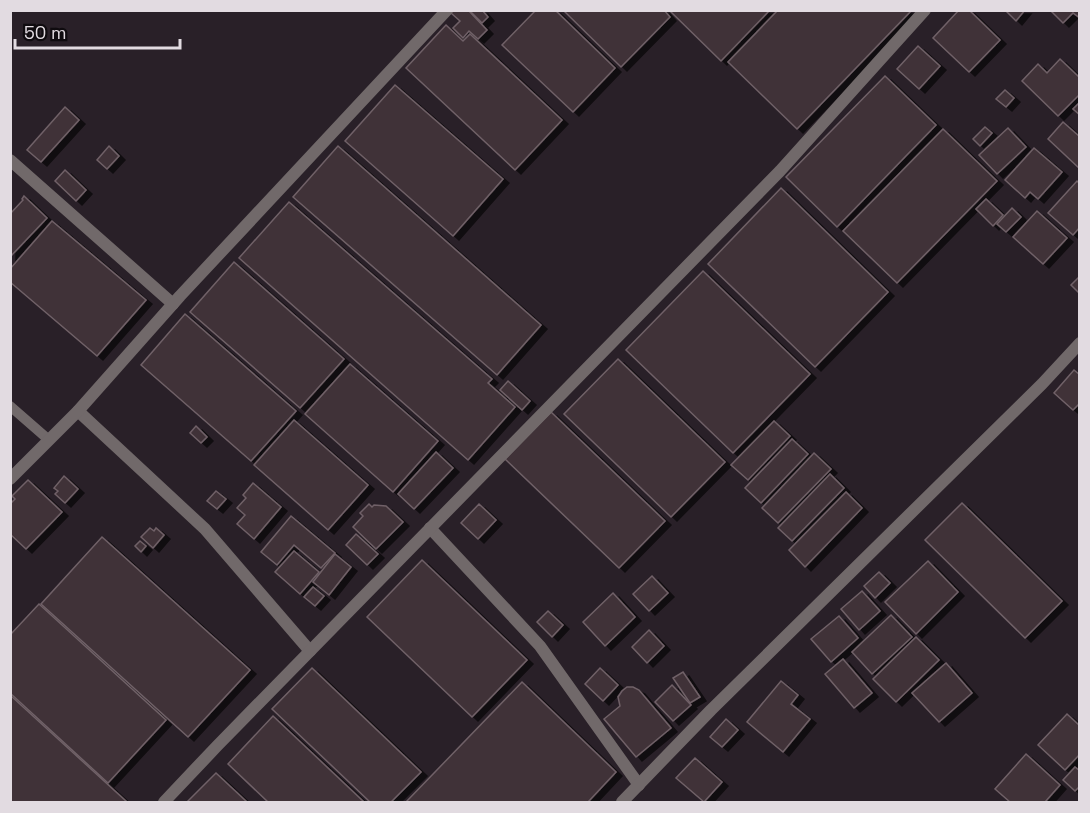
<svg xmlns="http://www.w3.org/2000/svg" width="1090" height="813" font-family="'Space Grotesk',sans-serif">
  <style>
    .building { fill: #3f3238; stroke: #706167; stroke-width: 1.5; filter: url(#shadow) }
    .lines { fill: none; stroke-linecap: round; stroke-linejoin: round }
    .lane { stroke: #71696a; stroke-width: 10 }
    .street { stroke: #71696a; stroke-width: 12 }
  </style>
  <defs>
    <filter id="shadow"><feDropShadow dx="6" dy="4" stdDeviation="0" flood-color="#0009"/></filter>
  </defs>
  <rect width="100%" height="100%" fill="#292028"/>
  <g class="building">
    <polygon points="454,10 468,10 487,30 478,39 469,31 463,38 453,28 460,21 451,13"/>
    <polygon points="473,10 482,10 488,17 482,23 471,12"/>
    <polygon points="536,10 555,10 615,68 573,112 502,45"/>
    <polygon points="563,10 664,10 670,17 621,67"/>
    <polygon points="669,10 770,10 721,61"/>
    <polygon points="778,10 912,10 797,129 728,62"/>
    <polygon points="959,10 969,10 1000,40 969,72 933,38"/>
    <polygon points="1005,10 1025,10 1016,21"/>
    <polygon points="1050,10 1080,10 1080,18 1073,13 1063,23"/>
    <polygon points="446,25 463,41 470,34 562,120 515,170 406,68"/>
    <polygon points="918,46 940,66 919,89 897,69"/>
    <polygon points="1060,59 1080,78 1080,94 1058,116 1022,81 1038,64 1047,73"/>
    <polygon points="885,76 936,125 837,227 786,177"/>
    <polygon points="395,85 503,179 453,236 345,141"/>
    <polygon points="1005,90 1014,98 1006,107 996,99"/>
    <polygon points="1080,102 1080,115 1073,109"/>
    <polygon points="65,107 79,120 41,162 27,150"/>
    <polygon points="1063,122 1080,137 1080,169 1048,139"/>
    <polygon points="985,127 992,133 980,146 973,139"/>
    <polygon points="1008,128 1026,147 997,174 979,155"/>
    <polygon points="943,129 997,181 897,283 843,231"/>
    <polygon points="109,146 119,156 107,169 97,160"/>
    <polygon points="338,146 541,325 497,375 293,197"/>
    <polygon points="1034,148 1062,172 1038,199 1030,192 1025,198 1005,180"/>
    <polygon points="65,170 86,190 76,201 55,181"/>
    <polygon points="1077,181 1080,184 1080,227 1073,235 1048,213"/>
    <polygon points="781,188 888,292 815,367 708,264"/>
    <polygon points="24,196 47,218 10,257 10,214 23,200 22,199"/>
    <polygon points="986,199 1003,215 993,226 976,209"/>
    <polygon points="289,202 492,379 488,383 515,407 468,460 239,258"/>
    <polygon points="1012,208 1021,217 1006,232 997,224"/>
    <polygon points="1037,211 1067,238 1043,264 1013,237"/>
    <polygon points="52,221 146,300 97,356 10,282 10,269"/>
    <polygon points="234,262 344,359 300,408 190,312"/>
    <polygon points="703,271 810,374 733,453 626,350"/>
    <polygon points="1080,276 1080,294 1071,285"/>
    <polygon points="185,314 296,411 251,461 141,365"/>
    <polygon points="618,359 725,462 671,517 564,414"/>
    <polygon points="350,364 438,441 393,492 305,414"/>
    <polygon points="1074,370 1080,375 1080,403 1073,410 1054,393"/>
    <polygon points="508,381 530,401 522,410 500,390"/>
    <polygon points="551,412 665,521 619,568 505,459"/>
    <polygon points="294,420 368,485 328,530 254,465"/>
    <polygon points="774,421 790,436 748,480 731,465"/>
    <polygon points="196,426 207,437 201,443 190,433"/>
    <polygon points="792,439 808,454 761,503 745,488"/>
    <polygon points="436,452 453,468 414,509 398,494"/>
    <polygon points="814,453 831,469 778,523 762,508"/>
    <polygon points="830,474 844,488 792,541 778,528"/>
    <polygon points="64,476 78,489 65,503 55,494 58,491 54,488"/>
    <polygon points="28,480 62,512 26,549 10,534 10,504 15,499 12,496"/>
    <polygon points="253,483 281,507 254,539 237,524 245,515 237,508 246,498 243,495"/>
    <polygon points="216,491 226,499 217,509 207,501"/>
    <polygon points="846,492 862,508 805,567 789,550"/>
    <polygon points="962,503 1062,601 1025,638 925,540"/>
    <polygon points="369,504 372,507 374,505 386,506 403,522 376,549 353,527 363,516 360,513"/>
    <polygon points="479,504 496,520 478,539 461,523"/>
    <polygon points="291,516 335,553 321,568 294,545 277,565 261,552"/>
    <polygon points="150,528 154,531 156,528 164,535 153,548 141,537"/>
    <polygon points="356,534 378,554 367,565 346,545"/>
    <polygon points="102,537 250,670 188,737 41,604"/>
    <polygon points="140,541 146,546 141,552 135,546"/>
    <polygon points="294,551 319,572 300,594 275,572"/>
    <polygon points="335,554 351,567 329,595 313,582"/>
    <polygon points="422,560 527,660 472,717 367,617"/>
    <polygon points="928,561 958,592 916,634 885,602"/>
    <polygon points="879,572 890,583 875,598 864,586"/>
    <polygon points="652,576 668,593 649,611 633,594"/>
    <polygon points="313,587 324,596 315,606 304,597"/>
    <polygon points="862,591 880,611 859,630 841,609"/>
    <polygon points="613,593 635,617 605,646 583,622"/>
    <polygon points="39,604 166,720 108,783 10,693 10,635"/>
    <polygon points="548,611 563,625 552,637 537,622"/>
    <polygon points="891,615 912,637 872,674 852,652"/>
    <polygon points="839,616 858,638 831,662 811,639"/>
    <polygon points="649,630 664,646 647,663 632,647"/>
    <polygon points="916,637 939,660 896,702 873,679"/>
    <polygon points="843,659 872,693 854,708 825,674"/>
    <polygon points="946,663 972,693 939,722 912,693"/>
    <polygon points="312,668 421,772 391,802 370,802 272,709"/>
    <polygon points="600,668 618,685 603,701 585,684"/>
    <polygon points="683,672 700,697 690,703 673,678"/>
    <polygon points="781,681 798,695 791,704 810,719 783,752 747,722"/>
    <polygon points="522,682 616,772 588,802 406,802"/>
    <polygon points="672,685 691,705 673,721 655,702"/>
    <polygon points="627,687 633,687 639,690 671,728 636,757 604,719 620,706 618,697 622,691"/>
    <polygon points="10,695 127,802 10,802"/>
    <polygon points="1067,714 1080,726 1080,754 1065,770 1038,745"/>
    <polygon points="273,716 364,802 268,802 228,764"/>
    <polygon points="726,719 738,730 722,747 710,737"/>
    <polygon points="1026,754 1060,785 1045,802 1010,802 995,789"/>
    <polygon points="695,758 722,782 704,802 676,778"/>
    <polygon points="1075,767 1080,771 1080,786 1075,791 1063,780"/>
    <polygon points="216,773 247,802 187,802"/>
  </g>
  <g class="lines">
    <polyline class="lane" points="10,406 49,440"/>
    <g class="street">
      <polyline points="10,160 173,304"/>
      <polyline points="78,411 205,529 310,651"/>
      <polyline points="10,479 78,411 180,296 447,10"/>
      <polyline points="430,528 540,646 639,785"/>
      <polyline points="164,802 217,746 780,171 925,10"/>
      <polyline points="622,802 711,710 1042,384 1080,343"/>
    </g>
  </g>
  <rect width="1090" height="813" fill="none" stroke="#e2dbe1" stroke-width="24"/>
  <path d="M15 39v9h165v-9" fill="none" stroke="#e2dbe1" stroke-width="3"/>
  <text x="24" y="39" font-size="18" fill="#e2dbe1" stroke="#0f0b0f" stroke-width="4.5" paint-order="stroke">50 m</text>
</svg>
